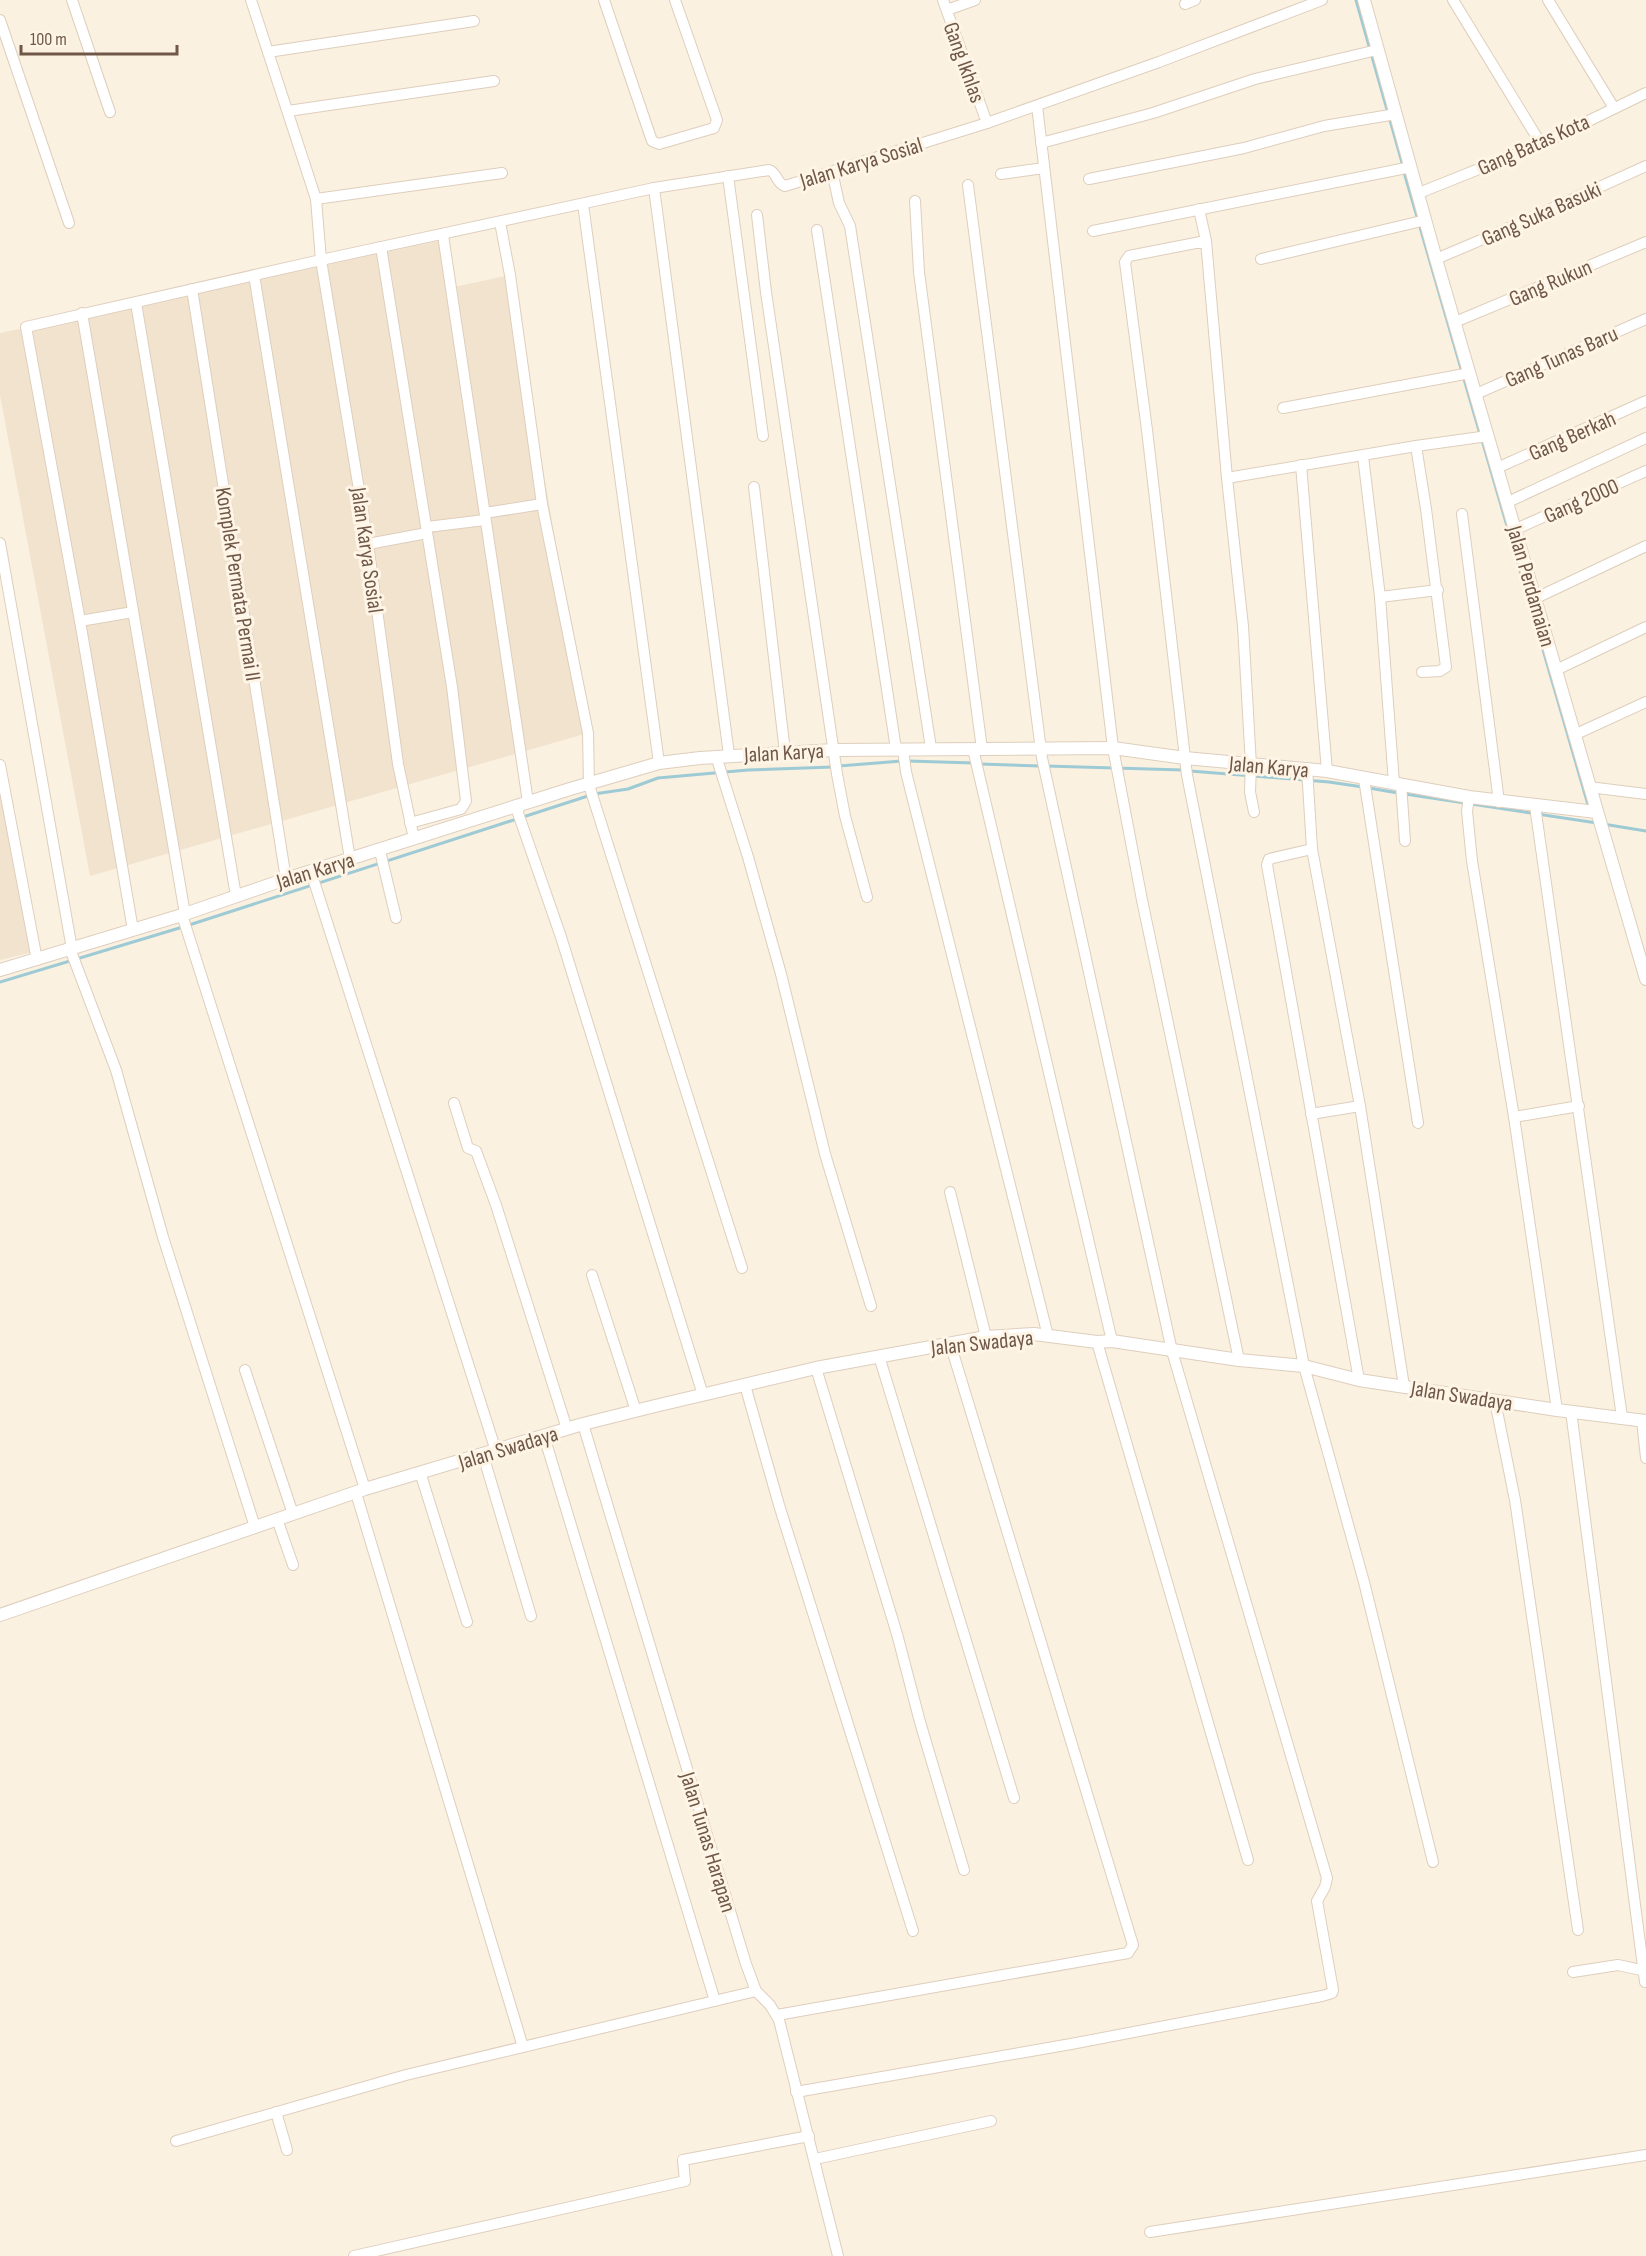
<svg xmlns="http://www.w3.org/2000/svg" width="1646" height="2256" font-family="'Sofia Sans Condensed',sans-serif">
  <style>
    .residential { fill: #f2e3cf }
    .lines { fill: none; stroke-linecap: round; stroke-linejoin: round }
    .stream { stroke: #9dcad4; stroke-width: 3 }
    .minor-casing { stroke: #decebd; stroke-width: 12 }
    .tertiary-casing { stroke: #decebd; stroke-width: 14 }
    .minor { stroke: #fff; stroke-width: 10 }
    .tertiary { stroke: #fff; stroke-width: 12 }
    .labels { text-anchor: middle; stroke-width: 6; stroke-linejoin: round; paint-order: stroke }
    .street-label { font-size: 22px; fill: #705849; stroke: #fef5e6 }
  </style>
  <rect width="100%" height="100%" fill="#fbf1e0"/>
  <g class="residential">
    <polygon points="439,241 449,288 510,275 588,733 90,876 0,395 0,333"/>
    <polygon points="0,776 33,952 0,960"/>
  </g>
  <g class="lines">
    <g class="stream">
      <polyline points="1356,0 1403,166"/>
      <polyline points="1404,172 1480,434"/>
      <polyline points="1482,440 1589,808"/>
      <polyline points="908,761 974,763"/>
      <polyline points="980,764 1040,766"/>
      <polyline points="839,766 902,761"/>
      <polyline points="1046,766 1183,770"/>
      <polyline points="1190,771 1329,782 1363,787"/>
      <polyline points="1369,788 1398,793"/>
      <polyline points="1405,794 1597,823"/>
      <polyline points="1603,824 1646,831"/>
      <polyline points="0,982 186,926 594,794 628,789 658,778 748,770 833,767"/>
    </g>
    <defs>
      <g id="minor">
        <polyline points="72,0 110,112"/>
        <polyline points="604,0 652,141 659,144 714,128 717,120 675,0"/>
        <polyline points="943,0 987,123"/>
        <polyline points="1453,0 1541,144"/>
        <polyline points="1548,0 1614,108"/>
        <polyline points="1185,4 1195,0"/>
        <polyline points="947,10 975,0"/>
        <polyline points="0,20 69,223"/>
        <polyline points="268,52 474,21"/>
        <polyline points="1037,106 1113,748 1142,900 1239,1360"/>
        <polyline points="288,111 494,81"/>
        <polyline points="1041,143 1153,113 1255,79 1377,50"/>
        <polyline points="832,171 839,203 850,226 931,748"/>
        <polyline points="1001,174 1044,168"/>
        <polyline points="728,176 763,436"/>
        <polyline points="1089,179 1244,148 1324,126 1396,114"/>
        <polyline points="654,188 729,755"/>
        <polyline points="1419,193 1541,144 1646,93"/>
        <polyline points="316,199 502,173"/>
        <polyline points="915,201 919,272 982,749"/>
        <polyline points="583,204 659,763"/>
        <polyline points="1199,209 1206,241"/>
        <polyline points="757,215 766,292 837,774 845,816 867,897"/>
        <polyline points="500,222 510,275 542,504 588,733 589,785 742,1268"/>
        <polyline points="817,230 896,749"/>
        <polyline points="1093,231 1411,167"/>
        <polyline points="443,235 528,802"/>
        <polyline points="381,247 452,687 466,801 461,809 410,823"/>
        <polyline points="1261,259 1426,220"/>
        <polyline points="1436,259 1502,231 1646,166"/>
        <polyline points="254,275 350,859"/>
        <polyline points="192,289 286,879"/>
        <polyline points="136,303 236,896"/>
        <polyline points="82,313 185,914"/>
        <polyline points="1455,322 1646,242"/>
        <polyline points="1476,394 1646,319"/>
        <polyline points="1283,408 1470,373"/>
        <polyline points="1416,446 1426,509 1446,667 1440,671 1422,672"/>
        <polyline points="1363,456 1380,597 1394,783"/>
        <polyline points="1301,465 1327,771"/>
        <polyline points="1497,468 1646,401"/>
        <polyline points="1227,478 1416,446 1488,436"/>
        <polyline points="754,487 785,752"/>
        <polyline points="1508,502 1646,438"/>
        <polyline points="485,513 542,504"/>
        <polyline points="1462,514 1499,802"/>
        <polyline points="427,527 485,520"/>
        <polyline points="1516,529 1646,471"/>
        <polyline points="0,543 72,949 72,954 116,1070 163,1237 255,1527"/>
        <polyline points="368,544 427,533"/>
        <polyline points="1380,597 1438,590"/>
        <polyline points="1536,598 1646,546"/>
        <polyline points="133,612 80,621 26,327 321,260 316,199 251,0"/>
        <polyline points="80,621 133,930"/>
        <polyline points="1556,670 1646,627"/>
        <polyline points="1574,735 1646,702"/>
        <polyline points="903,749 906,772 1048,1336"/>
        <polyline points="973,749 1112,1341"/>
        <polyline points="716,756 748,857 781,974 825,1154 871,1306"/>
        <polyline points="0,765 37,960"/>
        <polyline points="1307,768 1312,849 1360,1106 1404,1386"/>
        <polyline points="1364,779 1418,1123"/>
        <polyline points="1401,784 1405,841"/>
        <polyline points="1589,787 1646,794"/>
        <polyline points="1469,797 1467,811 1472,861 1514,1117 1557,1410"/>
        <polyline points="519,806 518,813 561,937 703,1395"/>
        <polyline points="1535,806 1622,1417"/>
        <polyline points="1254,812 1250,792 1251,765 1243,626 1227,478 1206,241 1129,256 1125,262 1147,430 1187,775 1304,1366 1364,1582 1433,1862"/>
        <path d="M414,839L398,764L368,544L321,260L654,188L769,170C777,172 776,183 785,186L987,123L1159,62L1322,0"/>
        <polyline points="1312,849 1269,859 1267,865 1359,1380"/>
        <polyline points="380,851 396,918"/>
        <polyline points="311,872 496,1451"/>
        <polyline points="182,915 365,1489"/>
        <polyline points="454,1103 468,1148 476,1151 496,1205 567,1429"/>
        <polyline points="1311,1114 1360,1106"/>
        <polyline points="1514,1117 1579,1106"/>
        <polyline points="950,1192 986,1337"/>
        <polyline points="592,1275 636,1411"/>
        <polyline points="1097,1342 1248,1860"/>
        <polyline points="879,1356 1014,1798"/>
        <polyline points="816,1368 897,1634 920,1722 964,1870"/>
        <polyline points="245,1370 293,1514"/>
        <polyline points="745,1385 779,1505 913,1931"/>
        <polyline points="1495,1401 1515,1500 1578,1930"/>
        <polyline points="1571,1411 1645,1982"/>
        <polyline points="1642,1420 1646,1458"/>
        <polyline points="583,1424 746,1964 756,1991 770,2005 779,2020 838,2256"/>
        <polyline points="544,1436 715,2001"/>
        <polyline points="483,1455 531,1616"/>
        <polyline points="420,1472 467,1622"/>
        <polyline points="356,1493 523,2047"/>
        <polyline points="277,1519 293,1565"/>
        <polyline points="1573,1972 1618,1965 1646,1971"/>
        <polyline points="777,2015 1128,1953 1133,1945 950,1343"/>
        <polyline points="796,2092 1071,2044 1322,1996 1332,1993 1333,1990 1317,1901 1325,1887 1327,1878 1172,1351 1042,758 968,185"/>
        <polyline points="276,2112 287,2150"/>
        <polyline points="176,2141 406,2075 756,1991"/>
        <polyline points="815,2159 991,2121"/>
        <polyline points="1150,2232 1646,2155"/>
        <polyline points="354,2256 685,2181 683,2160 809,2136"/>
      </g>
      <g id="tertiary">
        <polyline points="1364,0 1436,259 1646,979"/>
        <polyline points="0,970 182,915 286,879 570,789 659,763 700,758 834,750 1113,748 1185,758 1327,771 1469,797 1596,812"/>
        <polyline points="0,1615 365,1489 583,1424 655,1406 816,1368 986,1337 1034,1334 1097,1342 1112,1341 1239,1360 1304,1366 1359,1380 1557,1410 1646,1421"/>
      </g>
    </defs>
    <use href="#minor" class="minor-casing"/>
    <use href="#tertiary" class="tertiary-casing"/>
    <use href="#minor" class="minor"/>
    <use href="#tertiary" class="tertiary"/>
  </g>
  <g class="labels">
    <g class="street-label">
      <text transform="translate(965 62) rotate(70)" y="8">Gang Ikhlas</text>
      <text transform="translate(1533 144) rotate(-24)" y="8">Gang Batas Kota</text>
      <text transform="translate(861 162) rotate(-17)" y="8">Jalan Karya Sosial</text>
      <text transform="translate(1541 213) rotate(-24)" y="8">Gang Suka Basuki</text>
      <text transform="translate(1550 282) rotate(-23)" y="8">Gang Rukun</text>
      <text transform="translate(1561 356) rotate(-24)" y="8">Gang Tunas Baru</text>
      <text transform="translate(1572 435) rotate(-24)" y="8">Gang Berkah</text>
      <text transform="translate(1581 500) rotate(-24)" y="8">Gang 2000</text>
      <text transform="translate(368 550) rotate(82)" y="8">Jalan Karya Sosial</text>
      <text transform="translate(239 584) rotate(81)" y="8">Komplek Permata Permai II</text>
      <text transform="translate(1532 586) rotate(74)" y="8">Jalan Perdamaian</text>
      <text transform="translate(784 752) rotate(-3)" y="8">Jalan Karya</text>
      <text transform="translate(1269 766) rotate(5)" y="8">Jalan Karya</text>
      <text transform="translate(315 870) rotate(-17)" y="8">Jalan Karya</text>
      <text transform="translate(982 1342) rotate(-6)" y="8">Jalan Swadaya</text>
      <text transform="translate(1462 1395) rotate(9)" y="8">Jalan Swadaya</text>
      <text transform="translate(508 1447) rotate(-17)" y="8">Jalan Swadaya</text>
      <text transform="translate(709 1842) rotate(73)" y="8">Jalan Tunas Harapan</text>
    </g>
  </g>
  <path d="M21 45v9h156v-9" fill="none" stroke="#705849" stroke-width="3"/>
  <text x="30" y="45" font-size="18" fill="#705849" stroke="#fef5e6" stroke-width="4.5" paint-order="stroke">100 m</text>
</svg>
